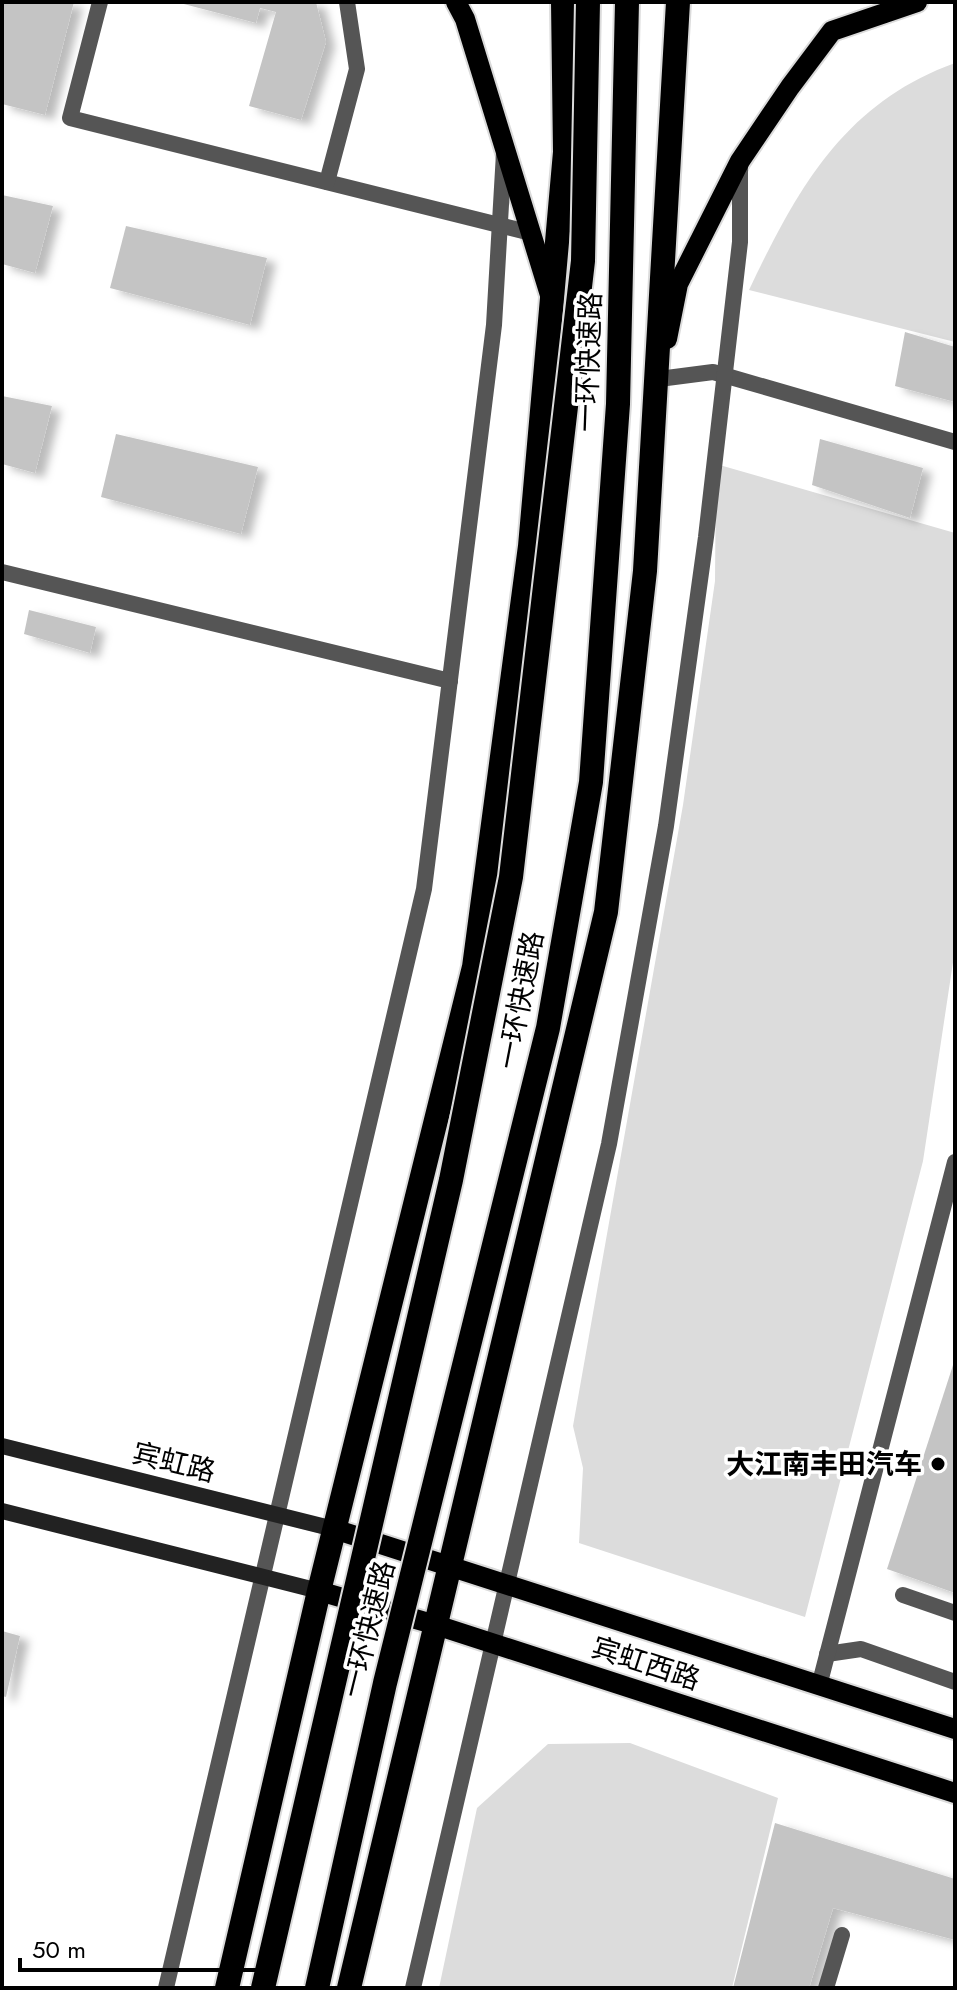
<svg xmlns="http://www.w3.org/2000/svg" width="957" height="1990" font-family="Jost,'Noto Sans SC',sans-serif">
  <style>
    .green { fill: #dcdcdc }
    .building { fill: #c4c4c4; filter: url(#shadow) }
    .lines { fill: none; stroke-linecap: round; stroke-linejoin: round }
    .primary-casing { stroke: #dbdbdb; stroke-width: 24 }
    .highway-casing { stroke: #dbdbdb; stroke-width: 28 }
    .lane { stroke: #555; stroke-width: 16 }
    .street { stroke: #555; stroke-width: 16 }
    .secondary { stroke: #222; stroke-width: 16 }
    .primary { stroke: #000; stroke-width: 20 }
    .highway { stroke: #000; stroke-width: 24 }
    .highway-bridge-casing { stroke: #dbdbdb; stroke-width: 28; stroke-linecap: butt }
    .highway-bridge { stroke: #000; stroke-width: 24 }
    .poi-dot { fill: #000; stroke: #fff; stroke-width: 3 }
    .labels { text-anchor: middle; stroke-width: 7; stroke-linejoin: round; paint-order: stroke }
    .street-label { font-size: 28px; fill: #000; stroke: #fff }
    .poi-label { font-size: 28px; font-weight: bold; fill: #000; stroke: #fff; text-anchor: end }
  </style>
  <defs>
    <filter id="shadow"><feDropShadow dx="9" dy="5" stdDeviation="4" flood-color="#0004"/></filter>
  </defs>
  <rect width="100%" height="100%" fill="#fff"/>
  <g class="green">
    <path d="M955,63V342L749,290C797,189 844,103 955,63Z"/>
    <polygon points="716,464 955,533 955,949 923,1161 805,1617 579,1543 583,1468 573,1426 683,805 715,581"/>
    <polygon points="630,1743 778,1798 732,1988 439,1988 477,1808 548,1744"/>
  </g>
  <g class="building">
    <polygon points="2,2 74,2 45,115 2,104"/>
    <polygon points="316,2 326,42 301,120 249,106 276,12 260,8 256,23 180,3"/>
    <polygon points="2,195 53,206 35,273 2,264"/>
    <polygon points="126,226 267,258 250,325 110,288"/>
    <polygon points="905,332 955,347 955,402 895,386"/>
    <polygon points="2,396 52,406 35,473 2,464"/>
    <polygon points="116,434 258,467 241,534 101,497"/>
    <polygon points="820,439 923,468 910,518 812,485"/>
    <polygon points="29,610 96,627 90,653 24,634"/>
    <polygon points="954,1362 955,1362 955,1593 887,1569"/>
    <polygon points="2,1631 20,1636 6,1697 2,1696"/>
    <polygon points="775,1823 955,1879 955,1940 833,1908 809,1988 733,1988"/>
  </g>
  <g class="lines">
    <defs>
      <g id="primary">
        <polyline points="456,2 465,19 550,295"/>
        <polyline points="667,339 678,284 740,161 790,87 832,31 917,2"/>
        <polyline points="334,1529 955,1729"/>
        <polyline points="319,1591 436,1625 955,1793"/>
      </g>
      <g id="highway">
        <polyline points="227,1988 319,1591 474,967 530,546 565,152 563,2"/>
        <polyline points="349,1988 606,912 645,571 678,2"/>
      </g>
    </defs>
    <use href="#primary" class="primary-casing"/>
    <use href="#highway" class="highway-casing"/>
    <g class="lane">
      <polyline points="659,379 713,372 955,442"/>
      <polyline points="903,1595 955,1613"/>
      <polyline points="827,1654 861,1649 955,1682"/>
      <polyline points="166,1988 424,889 494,325 504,153"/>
      <polyline points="413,1988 609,1144 666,826 706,537 740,242 740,162"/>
      <polyline points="826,1988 842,1935"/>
    </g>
    <g class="street">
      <polyline points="100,2 70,118 531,233"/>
      <polyline points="327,182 357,69 347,2"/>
      <polyline points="2,572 450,681"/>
      <polyline points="819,1686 955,1162"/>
    </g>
    <g class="secondary">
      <polyline points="2,1446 334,1529"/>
      <polyline points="2,1511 319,1591"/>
    </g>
    <use href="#primary" class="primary"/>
    <use href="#highway" class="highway"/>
    <defs>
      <g id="highway-bridge">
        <polyline points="263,1988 451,1180 511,877 583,261 588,2"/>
        <polyline points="317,1988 385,1683 548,1028 591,782 618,404 627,2"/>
      </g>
    </defs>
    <use href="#highway-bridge" class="highway-bridge-casing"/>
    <use href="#highway-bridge" class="highway-bridge"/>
  </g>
  <circle class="poi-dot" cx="938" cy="1464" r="8"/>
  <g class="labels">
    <g class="street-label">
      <text transform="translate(588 362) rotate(-88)" y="10">一环快速路</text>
      <text transform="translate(520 1000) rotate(-79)" y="10">一环快速路</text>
      <text transform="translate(174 1462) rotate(14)" y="10">宾虹路</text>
      <text transform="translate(368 1629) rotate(-76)" y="10">一环快速路</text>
      <text transform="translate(646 1663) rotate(18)" y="10">宾虹西路</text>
    </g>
    <g class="poi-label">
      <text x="922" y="1474">大江南丰田汽车</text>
    </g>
  </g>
  <rect width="957" height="1990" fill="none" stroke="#000000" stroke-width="8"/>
  <path d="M20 1958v12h240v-12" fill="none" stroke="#000000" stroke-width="4"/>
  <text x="32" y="1958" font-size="24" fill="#000000" stroke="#ffffff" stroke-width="6" paint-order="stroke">50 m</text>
</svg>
